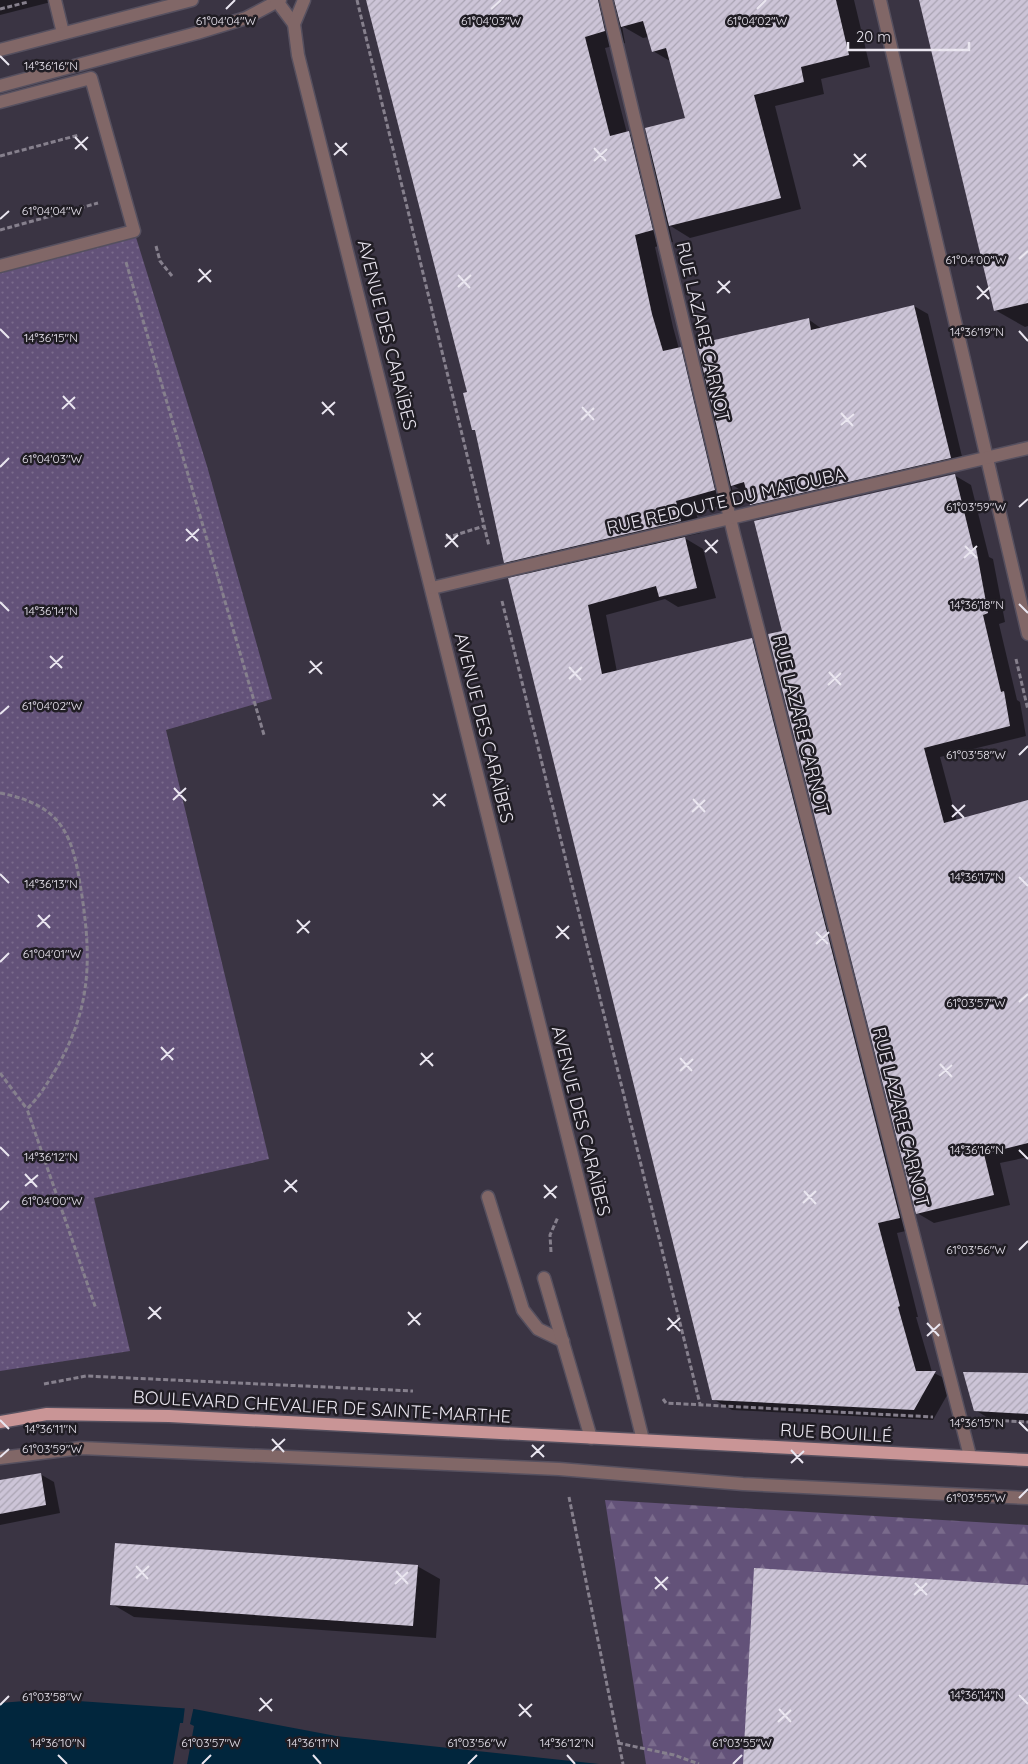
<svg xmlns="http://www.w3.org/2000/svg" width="1028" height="1764" font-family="Quicksand,sans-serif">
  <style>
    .grass { fill: url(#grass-dots) }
    .forest { fill: url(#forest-firs) }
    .water { fill: #01263d }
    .pier { fill: #3a3443 }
    .shadow { fill: #0007; fill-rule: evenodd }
    .building { fill: url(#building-hatch) }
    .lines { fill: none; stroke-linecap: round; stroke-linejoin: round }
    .service-casing { stroke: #56505f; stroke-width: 15 }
    .pedestrian-casing { stroke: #56505f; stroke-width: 15 }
    .minor-casing { stroke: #56505f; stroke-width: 15 }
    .primary-casing { stroke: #56505f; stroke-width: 15 }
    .path { stroke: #86808d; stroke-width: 3; stroke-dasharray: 5 2.5; stroke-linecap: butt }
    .service { stroke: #816767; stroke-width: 12 }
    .pedestrian { stroke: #816767; stroke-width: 12 }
    .minor { stroke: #816767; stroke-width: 12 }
    .primary { stroke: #c99596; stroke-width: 12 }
    .ticks { fill: none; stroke: #eae6f0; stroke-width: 2 }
    .labels { text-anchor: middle; stroke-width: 5; stroke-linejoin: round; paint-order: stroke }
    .street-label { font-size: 18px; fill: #eae6f0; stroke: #201d24 }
    .ticks-label { font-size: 12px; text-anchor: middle; fill: #eae6f0; stroke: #201d24; stroke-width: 5; stroke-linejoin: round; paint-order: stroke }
  </style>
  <defs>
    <pattern id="grass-dots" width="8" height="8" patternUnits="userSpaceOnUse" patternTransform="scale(1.25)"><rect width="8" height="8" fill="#635279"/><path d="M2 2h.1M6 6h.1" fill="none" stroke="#7a6b8c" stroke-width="1.8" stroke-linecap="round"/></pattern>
    <pattern id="forest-firs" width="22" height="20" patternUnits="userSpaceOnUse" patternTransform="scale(1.25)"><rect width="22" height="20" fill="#635279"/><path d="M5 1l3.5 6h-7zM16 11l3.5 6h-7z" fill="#7a6b8c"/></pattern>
    <pattern id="building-hatch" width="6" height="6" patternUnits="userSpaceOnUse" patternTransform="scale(1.25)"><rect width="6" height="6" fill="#ccc4d7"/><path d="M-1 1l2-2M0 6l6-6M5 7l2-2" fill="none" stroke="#aaa4b3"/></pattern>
  </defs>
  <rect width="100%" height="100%" fill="#3a3443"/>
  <polygon class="grass" points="134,231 207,466 272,699 166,730 269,1159 94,1198 130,1351 0,1371 0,266"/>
  <polygon class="forest" points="605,1500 1028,1525 1028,1764 646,1764"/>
  <polygon class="water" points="49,1699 194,1709 336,1736 599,1764 0,1764 0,1703"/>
  <polygon class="pier" points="185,1706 194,1706 190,1724 194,1726 187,1764 173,1764 180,1723 183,1723"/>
  <g class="shadow">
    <polygon points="0,0 54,0 55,1 0,15"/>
    <path d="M367,0H854L870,67L821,79L824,94L775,106L801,209L690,238L669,225L673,242L655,247L673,327L679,349L702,361L808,319L822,329L914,306L928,314L964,465L765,512L751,504L748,492L745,493L731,484L735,502L696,512L701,533L683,537L703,549L716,598L678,607L665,599L606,615L617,672L752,640L771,650L919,1228L897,1233L918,1317H916L932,1372L954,1383L933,1420L732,1410L713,1399L528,575L505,562L477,432L473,429L468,392ZM622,26L643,38L649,37L653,51L670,61L686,119L650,145L627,133L605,48L625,43Z"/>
    <polygon points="920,0 1028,0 1028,326 1025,327 995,310"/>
    <polygon points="954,475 971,485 989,557 993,559 1005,622 999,624 1017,700 1020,702 1026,736 940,757 957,821 1028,802 1028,1157 1000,1163 1010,1205 934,1223 917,1213 783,632"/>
    <polygon points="1028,1374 1028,1421 990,1419 975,1410"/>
    <polygon points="40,1474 54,1482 60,1513 0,1525 0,1481"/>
    <polygon points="417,1566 440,1579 436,1638 134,1617 112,1604"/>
  </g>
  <g class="building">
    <polygon points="366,0 598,0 605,31 585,37 610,136 629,131 653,230 635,235 652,314 663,351 681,347 715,490 676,501 681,521 504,563 475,430 472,430 463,393 467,392"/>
    <polygon points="614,0 836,0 849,55 801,67 804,82 754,95 781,198 669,226 645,128 685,118 666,48 652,52 643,21 621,27"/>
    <polygon points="919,0 1028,0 1028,303 994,311"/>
    <polygon points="914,305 951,458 750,505 744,482 731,486 697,344 809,318 811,330"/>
    <polygon points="955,474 973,548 976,548 988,613 983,615 1001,692 1004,691 1010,726 924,748 944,823 1028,800 1028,1143 984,1154 994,1195 916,1214 768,634 782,631 754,521"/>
    <polygon points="685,537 697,588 659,597 656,586 588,605 602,674 752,638 900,1218 878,1223 900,1306 898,1307 916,1371 936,1371 914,1410 712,1400 508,578"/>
    <polygon points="963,1372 1028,1373 1028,1414 974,1411"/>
    <polygon points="41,1473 46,1505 0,1514 0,1480"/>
    <polygon points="115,1543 418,1565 413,1626 110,1605"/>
    <polygon points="754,1568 1028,1585 1028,1764 743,1764"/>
  </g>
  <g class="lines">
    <defs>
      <g id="service">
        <polyline points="0,86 197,33 246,18 280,0"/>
        <polyline points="488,1197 523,1310 538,1329 563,1341"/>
        <polyline points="544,1278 591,1438"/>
        <polyline points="0,1458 81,1448 559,1469 743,1484 1028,1498"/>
      </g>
      <polyline id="pedestrian" points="0,102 91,78 134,231 0,266"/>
      <g id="minor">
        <polyline points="55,0 63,33"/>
        <polyline points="276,0 294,24"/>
        <polyline points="304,0 294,24 298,55 643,1440"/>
        <polyline points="606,0 734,535 970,1456"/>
        <polyline points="880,0 1028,634"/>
        <polyline points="0,50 192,0"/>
        <polyline points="432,588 1028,448"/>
      </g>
      <polyline id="primary" points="0,1422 47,1414 169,1416 1028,1460"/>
    </defs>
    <use href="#service" class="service-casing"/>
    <use href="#pedestrian" class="pedestrian-casing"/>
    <use href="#minor" class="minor-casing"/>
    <use href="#primary" class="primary-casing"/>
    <g class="path">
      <polyline points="357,0 489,546"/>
      <polyline points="0,9 28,2"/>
      <polyline points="0,156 79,135"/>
      <polyline points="0,230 98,203"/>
      <polyline points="156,246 160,261 172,276"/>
      <polyline points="126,262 264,735"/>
      <polyline points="446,538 484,526"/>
      <polyline points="502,601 700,1404"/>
      <polyline points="1016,659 1028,710"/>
      <path d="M0,793C66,806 73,838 82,896C92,963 90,1010 56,1069C47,1084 39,1097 27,1109L96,1309"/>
      <polyline points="0,1073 27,1109"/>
      <polyline points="551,1252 550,1235 558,1217"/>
      <polyline points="44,1384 86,1376 413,1391"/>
      <polyline points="663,1399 666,1403 933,1417"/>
      <polyline points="989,1420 1028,1422"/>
      <polyline points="569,1497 623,1764"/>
      <polyline points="618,1743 674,1755 699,1764"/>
    </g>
    <use href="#service" class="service"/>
    <use href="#pedestrian" class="pedestrian"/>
    <use href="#minor" class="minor"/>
    <use href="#primary" class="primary"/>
  </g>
  <path class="ticks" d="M226,9L235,0M491,9L501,0M757,9L766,0M0,56L9,65M75,137L87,150M335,143L347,155M594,148L606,161M75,149L88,137M854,154L866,167M334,155L347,143M594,161L607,149M853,166L866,154M0,219L9,211M1019,259L1028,251M199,269L211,282M458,275L470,288M718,281L730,293M198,282L211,270M977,286L989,299M458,287L471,275M717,293L730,281M977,299L990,287M0,329L9,338M1019,331L1028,341M63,396L75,409M322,402L334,415M582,407L594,420M62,409L75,397M841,413L853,426M322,414L335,402M581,420L594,408M841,425L854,414M0,467L9,458M1019,507L1028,499M186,529L198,541M446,534L458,547M705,540L717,553M186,541L199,529M965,546L977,558M445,547L458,535M705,552L718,540M964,558L977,546M0,602L9,611M1019,604L1028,613M50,656L62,668M310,661L322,674M569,667L581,680M50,668L63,656M829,672L841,685M309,673L322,662M569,679L582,667M828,685L841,673M0,714L9,706M1019,755L1028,746M174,788L186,801M433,794L445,806M693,799L705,812M173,800L186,788M952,805L964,818M433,806L446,794M692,812L705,800M952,817L965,805M0,874L9,883M1019,877L1028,886M38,915L50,928M297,920L309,933M557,926L569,939M37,927L50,915M816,932L828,944M297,933L310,921M556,938L569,926M816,944L829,932M0,962L9,953M1019,1002L1028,994M161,1047L173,1060M421,1053L433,1066M680,1058L692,1071M161,1060L174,1048M940,1064L952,1077M420,1065L433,1053M680,1071L693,1059M939,1076L952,1065M0,1147L9,1156M1019,1150L1028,1159M25,1174L37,1187M285,1180L297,1192M544,1185L556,1198M25,1186L38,1175M804,1191L816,1204M284,1192L297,1180M544,1198L557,1186M803,1203L816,1191M0,1210L9,1201M1019,1250L1028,1241M149,1307L161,1319M408,1312L420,1325M668,1318L680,1331M148,1319L161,1307M927,1323L939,1336M408,1325L421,1313M667,1330L680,1318M927,1336L940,1324M0,1420L9,1429M1019,1422L1028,1431M272,1439L284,1452M532,1445L544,1457M791,1450L803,1463M272,1451L285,1439M0,1457L9,1449M531,1457L544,1445M791,1463L804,1451M1019,1498L1028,1489M136,1566L148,1579M396,1571L408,1584M655,1577L667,1590M136,1578L149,1566M915,1583L927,1595M395,1584L408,1572M655,1589L668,1577M914,1595L927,1583M1019,1695L1028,1704M260,1698L272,1711M519,1704L531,1717M0,1705L9,1696M779,1709L791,1722M259,1711L272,1699M519,1716L532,1704M778,1722L791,1710M58,1755L67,1764M313,1755L321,1764M567,1755L575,1764M202,1764L211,1755M468,1764L477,1755M733,1764L742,1755"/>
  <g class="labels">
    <g class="street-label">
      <text transform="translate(703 332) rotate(77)" y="6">RUE LAZARE CARNOT</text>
      <text transform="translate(387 335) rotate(76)" y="6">AVENUE DES CARAÏBES</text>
      <text transform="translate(726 501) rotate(-13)" y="6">RUE REDOUTE DU MATOUBA</text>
      <text transform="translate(801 725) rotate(76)" y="6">RUE LAZARE CARNOT</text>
      <text transform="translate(484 728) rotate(76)" y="6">AVENUE DES CARAÏBES</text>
      <text transform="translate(901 1117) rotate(76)" y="6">RUE LAZARE CARNOT</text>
      <text transform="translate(581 1121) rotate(76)" y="6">AVENUE DES CARAÏBES</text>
      <text transform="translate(322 1407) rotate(3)" y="6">BOULEVARD CHEVALIER DE SAINTE-MARTHE</text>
      <text transform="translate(836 1433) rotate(3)" y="6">RUE BOUILLÉ</text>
    </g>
  </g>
  <g class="ticks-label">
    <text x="226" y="25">61°04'04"W</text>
    <text x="491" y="25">61°04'03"W</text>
    <text x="757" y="25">61°04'02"W</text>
    <text x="51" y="70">14°36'16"N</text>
    <text x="52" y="215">61°04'04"W</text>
    <text x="976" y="264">61°04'00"W</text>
    <text x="977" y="336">14°36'19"N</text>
    <text x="51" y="342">14°36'15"N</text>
    <text x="52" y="463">61°04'03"W</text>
    <text x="976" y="511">61°03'59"W</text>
    <text x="977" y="609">14°36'18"N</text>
    <text x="51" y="615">14°36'14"N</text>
    <text x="52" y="710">61°04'02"W</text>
    <text x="976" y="759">61°03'58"W</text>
    <text x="977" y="881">14°36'17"N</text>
    <text x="51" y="888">14°36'13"N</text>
    <text x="52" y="958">61°04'01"W</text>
    <text x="976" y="1007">61°03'57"W</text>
    <text x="977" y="1154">14°36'16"N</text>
    <text x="51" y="1161">14°36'12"N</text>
    <text x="52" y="1205">61°04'00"W</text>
    <text x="976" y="1254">61°03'56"W</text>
    <text x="977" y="1427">14°36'15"N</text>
    <text x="51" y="1433">14°36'11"N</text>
    <text x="52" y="1453">61°03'59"W</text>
    <text x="976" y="1502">61°03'55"W</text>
    <text x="977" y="1699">14°36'14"N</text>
    <text x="52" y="1701">61°03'58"W</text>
    <text x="58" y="1747">14°36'10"N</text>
    <text x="313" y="1747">14°36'11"N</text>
    <text x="567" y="1747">14°36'12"N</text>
    <text x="211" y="1747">61°03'57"W</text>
    <text x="477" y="1747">61°03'56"W</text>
    <text x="742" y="1747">61°03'55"W</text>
  </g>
  <path d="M848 42v8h121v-8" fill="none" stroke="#eae6f0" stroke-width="2.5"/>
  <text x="856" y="42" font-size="15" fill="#eae6f0" stroke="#201d24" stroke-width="4" paint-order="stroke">20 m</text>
</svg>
